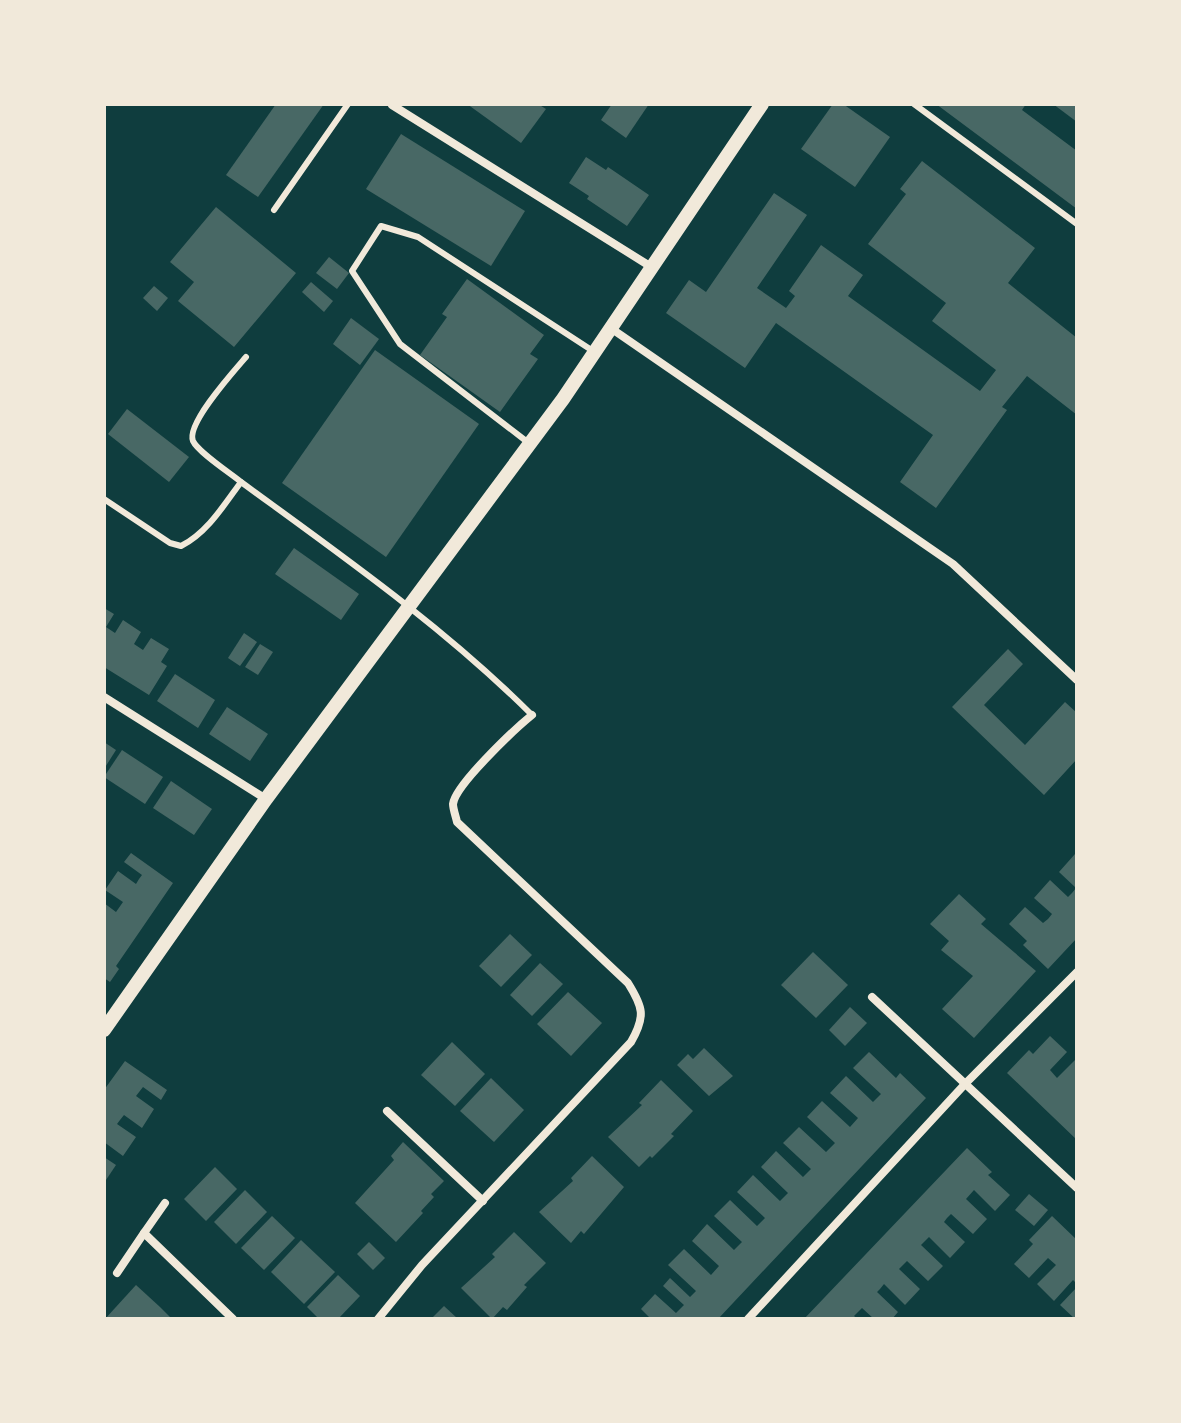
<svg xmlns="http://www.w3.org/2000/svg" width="1181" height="1423" font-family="Lato,sans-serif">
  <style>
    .building { fill: #486865 }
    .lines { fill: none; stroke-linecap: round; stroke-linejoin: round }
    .service { stroke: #f1e9da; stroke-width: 6 }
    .minor { stroke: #f1e9da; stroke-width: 8 }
    .tertiary { stroke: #f1e9da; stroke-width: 14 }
  </style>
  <rect width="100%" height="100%" fill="#0f3d3e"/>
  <g class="building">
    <polygon points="276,104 324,104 258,197 226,175"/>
    <polygon points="467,104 538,104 546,109 521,143"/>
    <polygon points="612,104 649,104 626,138 601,120"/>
    <polygon points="833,104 843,104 890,137 855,187 801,149"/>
    <polygon points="936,104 1026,104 1022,110 1077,151 1077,209"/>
    <polygon points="1053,104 1077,104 1077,122"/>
    <polygon points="401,134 525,211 491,266 366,189"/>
    <polygon points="586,157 606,170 608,167 649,195 627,226 587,199 589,196 569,183"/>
    <polygon points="922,161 1035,248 1008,283 1077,338 1077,415 1027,376 1002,407 1007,410 936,508 900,482 933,435 776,323 745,368 666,313 689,280 706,292 774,193 807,215 757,288 786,308 795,296 789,291 821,245 863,275 848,296 980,391 996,370 932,321 946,303 868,244 906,194 900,189"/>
    <polygon points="216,207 296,273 234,347 178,301 194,282 170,262"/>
    <polygon points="329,257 349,273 337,289 316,273"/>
    <polygon points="467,279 544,335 530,354 538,359 500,412 420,355 447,317 442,314"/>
    <polygon points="311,282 333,301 324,312 302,292"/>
    <polygon points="154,286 168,298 157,311 143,298"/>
    <polygon points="351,318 379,339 360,365 333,344"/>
    <polygon points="375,350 479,424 386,557 282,483"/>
    <polygon points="127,409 189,457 169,482 108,434"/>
    <polygon points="294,548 359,594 341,620 275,574"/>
    <polygon points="104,608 114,614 106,627 115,633 123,620 141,632 134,644 143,650 151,638 169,649 161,662 167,666 149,695 104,667"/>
    <polygon points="244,633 257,642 240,666 228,658"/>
    <polygon points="260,644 273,652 258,675 245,667"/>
    <polygon points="1008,649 1023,664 984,705 1025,745 1065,702 1077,713 1077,759 1044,795 952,707"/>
    <polygon points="175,674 215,700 198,728 157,701"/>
    <polygon points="227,707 268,734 250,761 209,734"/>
    <polygon points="104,742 116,750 104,769"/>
    <polygon points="122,750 163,777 145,804 104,777"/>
    <polygon points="171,781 212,809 194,835 153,808"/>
    <polygon points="131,853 173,883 116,966 119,969 110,982 104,978 104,903 116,912 123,902 105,890 118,871 136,884 139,879 142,875 124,862"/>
    <polygon points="1075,854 1077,856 1077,938 1048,969 1023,945 1027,941 1009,924 1025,907 1043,923 1048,919 1052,914 1034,898 1050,880 1068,897 1072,893 1076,888 1059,872"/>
    <polygon points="959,894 986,919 981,924 1036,971 974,1038 942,1009 973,976 941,950 949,941 930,924"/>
    <polygon points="510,934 532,955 501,987 479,966"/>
    <polygon points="813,952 848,985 816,1018 781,985"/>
    <polygon points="540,963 563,984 532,1016 510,995"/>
    <polygon points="568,992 602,1023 571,1056 537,1024"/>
    <polygon points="850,1007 867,1023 845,1046 829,1030"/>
    <polygon points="1050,1036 1067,1052 1050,1070 1057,1078 1075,1060 1077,1062 1077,1092 1075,1094 1077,1096 1077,1140 1007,1073 1029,1050 1033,1054"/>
    <polygon points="452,1042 485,1074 455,1106 421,1075"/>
    <polygon points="704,1048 733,1076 709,1096 677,1065 688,1054 693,1059"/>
    <polygon points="869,1052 896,1078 900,1073 926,1098 718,1319 651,1319 641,1309 655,1294 676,1313 684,1305 663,1286 670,1278 690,1297 696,1291 668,1265 684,1249 711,1275 719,1266 692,1241 707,1224 734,1250 742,1242 714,1216 730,1200 757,1226 765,1218 737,1192 753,1175 780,1201 788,1193 761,1167 776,1151 803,1177 811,1169 783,1143 799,1127 826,1152 835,1143 807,1117 822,1101 850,1127 858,1118 830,1093 846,1076 873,1102 881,1094 853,1068"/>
    <polygon points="125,1061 167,1090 161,1100 143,1087 136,1096 154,1109 142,1128 124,1115 120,1120 117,1124 136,1137 123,1156 104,1142 104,1090"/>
    <polygon points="491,1078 524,1110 494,1142 460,1111"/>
    <polygon points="661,1080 693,1111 671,1134 674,1136 652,1158 650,1156 639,1167 608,1137 642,1105 639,1103"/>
    <polygon points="403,1142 444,1181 431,1194 434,1197 421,1211 423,1213 396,1242 355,1203 394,1160 391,1156"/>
    <polygon points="967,1148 992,1172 988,1175 1010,1195 995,1211 974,1190 966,1199 987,1219 973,1234 951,1214 947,1218 944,1222 965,1242 950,1258 929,1237 921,1245 943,1266 928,1281 907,1261 899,1269 920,1289 905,1305 884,1284 880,1289 877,1292 898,1312 892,1319 874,1319 862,1308 854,1316 858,1319 804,1319"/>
    <polygon points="592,1156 624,1187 584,1234 581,1231 571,1243 539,1212 573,1181 571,1178"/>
    <polygon points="104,1157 116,1165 104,1183"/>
    <polygon points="215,1167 237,1189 206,1221 184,1199"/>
    <polygon points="245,1190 267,1212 236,1244 214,1222"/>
    <polygon points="1029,1194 1048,1210 1034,1226 1015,1210"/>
    <polygon points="272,1216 295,1238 264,1270 241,1248"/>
    <polygon points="1052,1216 1077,1240 1077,1284 1073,1280 1054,1301 1037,1284 1056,1265 1048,1258 1029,1278 1014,1264 1033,1244 1029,1240"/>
    <polygon points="514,1232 546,1263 524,1285 527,1287 507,1310 503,1307 492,1319 461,1288 495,1257 492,1254"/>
    <polygon points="301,1240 335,1272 304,1304 271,1272"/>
    <polygon points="369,1242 385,1258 373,1270 357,1254"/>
    <polygon points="338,1275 360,1296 338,1319 319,1319 307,1307"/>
    <polygon points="136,1285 160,1307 172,1319 105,1319"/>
    <polygon points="1077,1287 1077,1319 1075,1319 1060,1305"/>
    <polygon points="444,1306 458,1319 431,1319"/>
  </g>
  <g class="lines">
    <g class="service">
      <polyline points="914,104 1077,224"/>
      <polyline points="274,210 348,104"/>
      <polyline points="530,444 400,344 352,271 381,226 418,237 593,351"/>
      <path d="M241,482C230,473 198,452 193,441C186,424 234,371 246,357"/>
      <path d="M104,499L170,543L181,546C207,533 224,505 241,482C341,555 444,627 532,715"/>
    </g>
    <g class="minor">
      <polyline points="392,105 653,268"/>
      <polyline points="612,329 953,564 1077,680"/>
      <polyline points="104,697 266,799"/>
      <polyline points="872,997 1077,1188"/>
      <polyline points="387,1111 483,1201"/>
      <polyline points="165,1203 144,1233 233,1319"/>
      <polyline points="117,1273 144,1233"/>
      <path d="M378,1319L422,1265L631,1042C646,1016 643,1007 628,983L457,822C456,817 453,809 453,804C455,785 516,728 532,715"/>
      <polyline points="748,1319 965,1084 1077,972"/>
    </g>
    <polyline class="tertiary" points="104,1030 266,799 563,399 762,104"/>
  </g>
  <rect width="1181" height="1423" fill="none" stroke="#f1e9da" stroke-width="212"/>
</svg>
